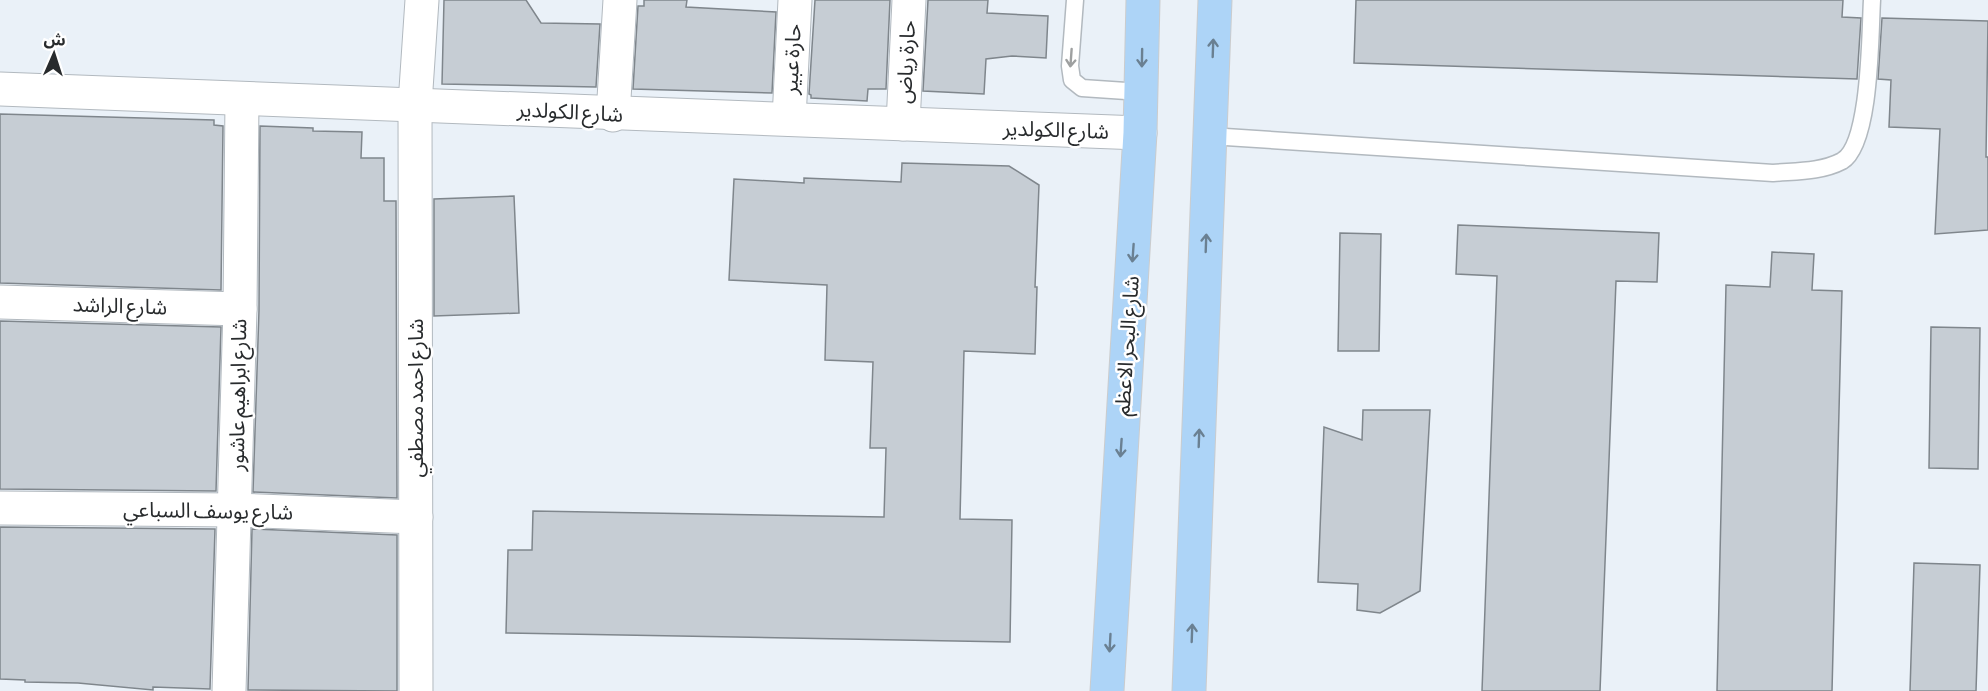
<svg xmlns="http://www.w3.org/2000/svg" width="1988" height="691" font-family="'Asap Condensed','Noto Sans Arabic',sans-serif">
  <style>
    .building { fill: #c6cdd4; stroke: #7f868c; stroke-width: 1.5 }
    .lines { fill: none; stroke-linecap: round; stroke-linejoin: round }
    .service-casing { stroke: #b2b9bf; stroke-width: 19 }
    .minor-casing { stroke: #b2b9bf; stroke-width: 35 }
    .primary-casing { stroke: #cbcccd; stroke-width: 35 }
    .service { stroke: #fff; stroke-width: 16 }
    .minor { stroke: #fff; stroke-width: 33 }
    .primary { stroke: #add4f7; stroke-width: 33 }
    .oneway { stroke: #6a8092 }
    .oneway2 { stroke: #9ea0a0 }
    .labels { text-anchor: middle; stroke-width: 5; stroke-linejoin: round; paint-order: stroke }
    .street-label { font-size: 21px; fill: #282b2d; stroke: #fff }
  </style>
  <rect width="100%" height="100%" fill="#eaf1f8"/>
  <g class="building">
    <polygon points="444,0 526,0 541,23 600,24 596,87 442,84"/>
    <polygon points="644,0 687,0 686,7 776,12 772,93 633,89 638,6 644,6"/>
    <polygon points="815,0 890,0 886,89 868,89 867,101 811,98 811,95 809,94"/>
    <polygon points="928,0 988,0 987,13 1048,16 1046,58 1012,56 986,59 984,94 923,91"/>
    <polygon points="1356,0 1843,0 1842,17 1861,18 1857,79 1354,63"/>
    <polygon points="1882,18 1988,21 1986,157 1988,157 1988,230 1935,234 1940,129 1889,127 1891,80 1878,79"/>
    <polygon points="0,114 214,120 214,125 223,126 221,290 0,283"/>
    <polygon points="260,126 313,128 313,131 362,132 361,158 384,158 384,201 396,201 397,498 253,492 259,310"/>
    <polygon points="902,163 1009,166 1039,185 1035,287 1037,287 1035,354 964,351 960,519 1012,520 1010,642 506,633 508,550 532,550 533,511 884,517 886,448 870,448 873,362 825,360 827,285 729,280 734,179 804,183 804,178 901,182"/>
    <polygon points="514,196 519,313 434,316 434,199"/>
    <polygon points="1458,225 1659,233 1657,282 1616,281 1600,691 1482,691 1497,276 1456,274"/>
    <polygon points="1340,233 1381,234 1379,351 1338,351"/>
    <polygon points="1772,252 1814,254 1812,290 1842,291 1832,691 1717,691 1726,285 1770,287"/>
    <polygon points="0,321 221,327 216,491 0,489"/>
    <polygon points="1931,327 1980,328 1978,469 1929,468"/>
    <polygon points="1363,410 1430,410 1420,591 1380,613 1357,610 1358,584 1318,582 1324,427 1362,440"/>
    <polygon points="0,527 215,529 210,689 153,687 153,690 78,683 25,682 25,680 0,679"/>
    <polygon points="252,529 397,535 397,691 248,690"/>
    <polygon points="1914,563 1980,565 1976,691 1910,691"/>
  </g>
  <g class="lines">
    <defs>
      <g id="service">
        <polyline points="1075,0 1070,66 1072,80 1082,88 1141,92"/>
        <path d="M1210,136L1773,173C1796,171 1821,172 1842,161C1871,144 1870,33 1872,0"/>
      </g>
      <g id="minor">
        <path d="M0,89C380,105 760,119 1140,133"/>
        <polyline points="613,115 620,0"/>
        <polyline points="789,119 795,0"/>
        <polyline points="903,124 909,0"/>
        <polyline points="0,302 240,309"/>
        <polyline points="0,508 235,510 416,517"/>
        <polyline points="229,691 240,309 242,99"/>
        <polyline points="416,691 415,104 422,0"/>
      </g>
      <g id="primary">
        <polyline points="1107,691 1140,133 1143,0"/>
        <polyline points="1189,691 1215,0"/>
      </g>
    </defs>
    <use href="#service" class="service-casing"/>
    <use href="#minor" class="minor-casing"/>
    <use href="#primary" class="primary-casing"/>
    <use href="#service" class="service"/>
    <use href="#minor" class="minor"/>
    <use href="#primary" class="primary"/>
  </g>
  <defs><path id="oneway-shaft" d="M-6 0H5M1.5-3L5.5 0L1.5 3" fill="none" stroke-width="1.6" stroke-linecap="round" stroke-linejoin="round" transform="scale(1.5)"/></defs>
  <g class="oneway">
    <use href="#oneway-shaft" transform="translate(1213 48) rotate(-88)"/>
    <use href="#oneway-shaft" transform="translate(1142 58) rotate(91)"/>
    <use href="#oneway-shaft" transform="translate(1206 243) rotate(-88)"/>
    <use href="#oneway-shaft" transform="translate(1133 253) rotate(94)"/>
    <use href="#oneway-shaft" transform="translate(1199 438) rotate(-88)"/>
    <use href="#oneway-shaft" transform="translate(1121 448) rotate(94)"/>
    <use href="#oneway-shaft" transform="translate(1192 633) rotate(-88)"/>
    <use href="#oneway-shaft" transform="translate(1110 643) rotate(93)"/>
  </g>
  <use class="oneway2" href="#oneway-shaft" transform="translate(1071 58) rotate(94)"/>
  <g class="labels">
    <g class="street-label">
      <text transform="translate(792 59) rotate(-87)" y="7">حارة عبير</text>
      <text transform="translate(906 62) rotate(-87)" y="7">حارة رياض</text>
      <text transform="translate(570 112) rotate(3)" y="7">شارع الكولدير</text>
      <text transform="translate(1056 130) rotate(2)" y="7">شارع الكولدير</text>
      <text transform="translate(120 306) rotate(2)" y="7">شارع الراشد</text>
      <text transform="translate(1127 346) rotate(-86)" y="7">شارع البحر الاعظم</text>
      <text transform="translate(238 395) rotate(-89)" y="7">شارع ابراهيم عاشور</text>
      <text transform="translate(416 398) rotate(-90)" y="7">شارع احمد مصطفي</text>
      <text transform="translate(208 511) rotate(1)" y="7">شارع يوسف السباعي</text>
    </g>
  </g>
  <g transform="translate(54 54) rotate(3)" stroke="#ffffff" stroke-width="4.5" paint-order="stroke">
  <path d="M0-4.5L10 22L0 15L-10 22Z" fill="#282b2d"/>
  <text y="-9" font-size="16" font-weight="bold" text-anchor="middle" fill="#282b2d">ش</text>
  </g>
</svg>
